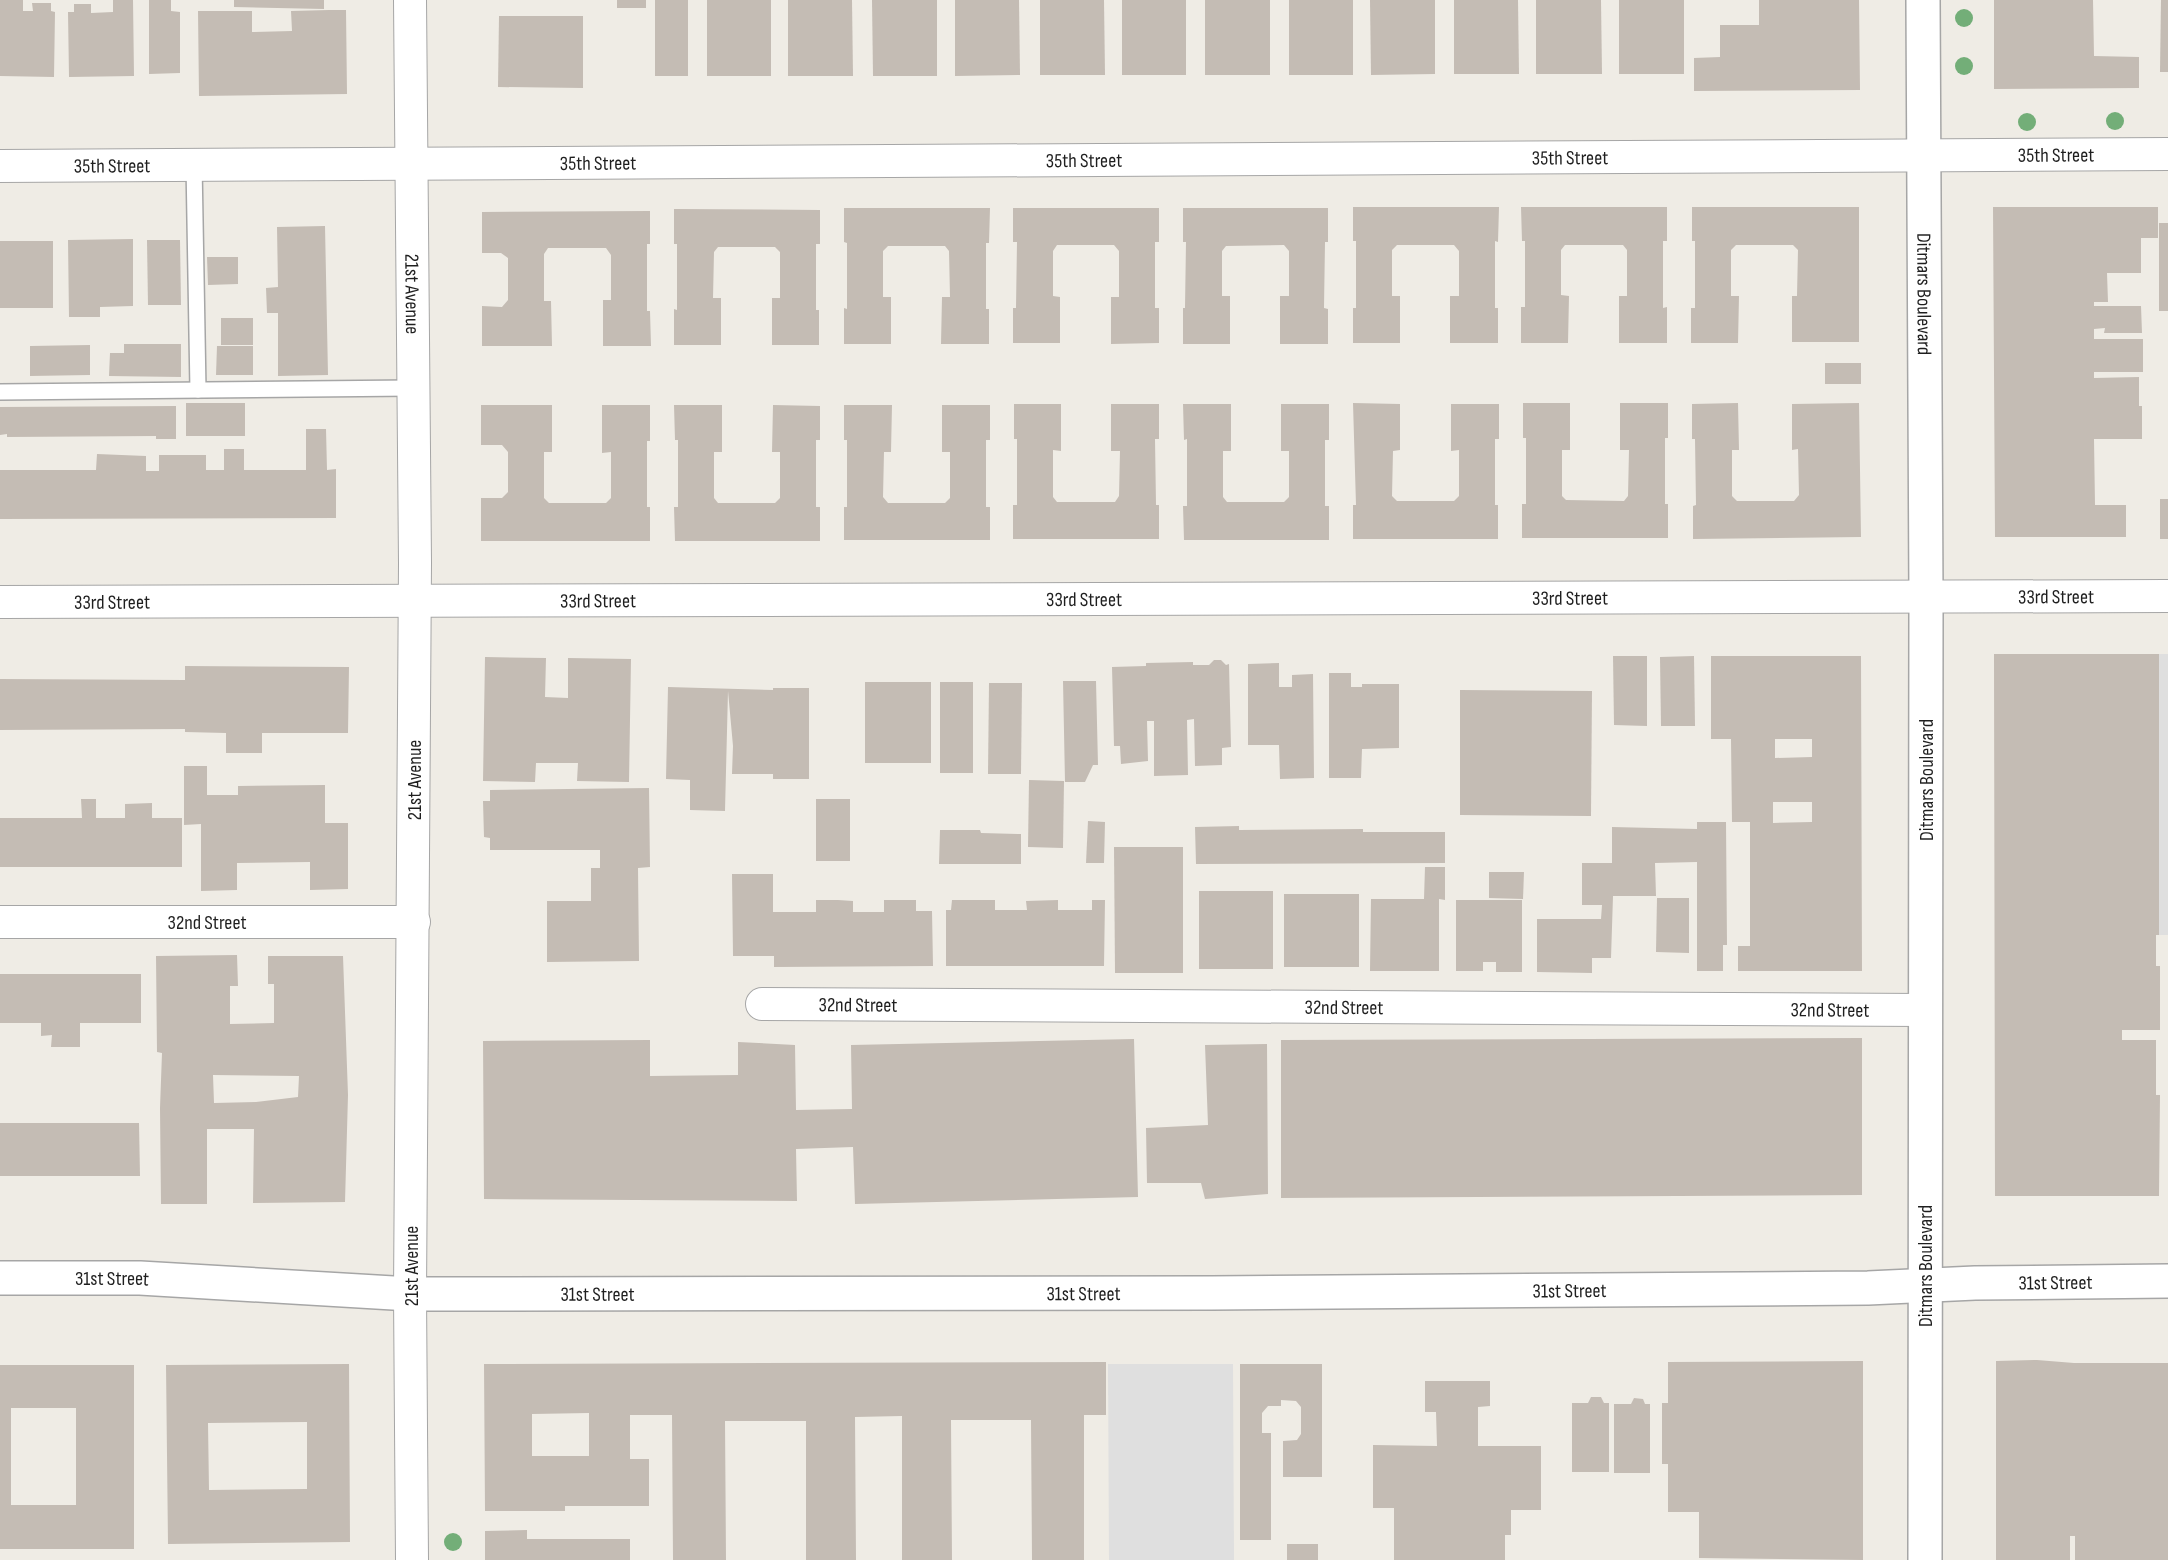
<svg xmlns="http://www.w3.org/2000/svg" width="2168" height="1560" font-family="'Sofia Sans Condensed',sans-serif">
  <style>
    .parking { fill: #dfdfdf }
    .building { fill: #c4bcb4; fill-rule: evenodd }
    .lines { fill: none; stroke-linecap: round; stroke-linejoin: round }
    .service-casing { stroke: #a6a6a6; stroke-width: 18 }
    .minor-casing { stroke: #a6a6a6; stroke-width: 34 }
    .tertiary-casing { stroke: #a6a6a6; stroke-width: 36 }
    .service { stroke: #fff; stroke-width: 15 }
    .minor { stroke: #fff; stroke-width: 32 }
    .tertiary { stroke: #fff; stroke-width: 33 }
    .tree { fill: #73ae78 }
    .labels { text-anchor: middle; stroke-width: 4.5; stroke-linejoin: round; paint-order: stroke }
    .street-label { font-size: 20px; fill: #1f1f1f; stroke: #fff }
  </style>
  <rect width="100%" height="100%" fill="#efece5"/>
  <g class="parking">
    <rect x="2159" y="654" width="9" height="281"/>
    <polygon points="1108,1364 1233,1364 1234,1560 1109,1560"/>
  </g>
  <g class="building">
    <polygon points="0,0 23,0 23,11 33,11 32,3 51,3 51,11 55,12 54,77 0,76"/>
    <polygon points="113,0 133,0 134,76 69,77 68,12 74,12 74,4 91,4 91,13 113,12"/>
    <polygon points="149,0 171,0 171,11 180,12 180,73 149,74"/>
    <polygon points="234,0 324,0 324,9 234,7"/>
    <rect x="617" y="0" width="29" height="8"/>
    <rect x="655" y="0" width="33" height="76"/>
    <rect x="707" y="0" width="64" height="76"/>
    <polygon points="788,0 852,0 853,76 788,76"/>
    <polygon points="872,0 937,0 937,76 873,76"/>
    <polygon points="955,0 1019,0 1020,75 955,76"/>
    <polygon points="1040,0 1104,0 1105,75 1040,75"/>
    <rect x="1122" y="0" width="64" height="75"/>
    <rect x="1205" y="0" width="65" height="75"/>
    <rect x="1289" y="0" width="64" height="75"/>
    <polygon points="1370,0 1435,0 1435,74 1371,75"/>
    <polygon points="1454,0 1518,0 1519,74 1454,74"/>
    <polygon points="1536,0 1601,0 1602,74 1536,74"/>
    <rect x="1619" y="0" width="65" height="74"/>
    <polygon points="1759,0 1859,0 1860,90 1694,91 1694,58 1720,57 1720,25 1759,25"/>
    <polygon points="1994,0 2093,0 2094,56 2139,57 2139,88 1994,89"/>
    <polygon points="2161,0 2168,0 2168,72 2160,72"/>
    <polygon points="329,10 346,10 347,94 199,96 198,11 252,11 252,32 292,31 291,11"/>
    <polygon points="499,16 583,16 583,88 498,87"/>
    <polygon points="1353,207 1499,207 1498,242 1495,241 1495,308 1498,308 1498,343 1450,343 1450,296 1459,296 1459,251 1454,245 1397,245 1392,250 1392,296 1400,296 1400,343 1353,343 1353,308 1356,308 1356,241 1353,241"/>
    <polygon points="1521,207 1667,207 1667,241 1663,241 1663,308 1667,307 1667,343 1619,343 1619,296 1627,296 1627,250 1623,245 1565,245 1561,250 1561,295 1569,296 1568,343 1521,343 1521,307 1525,307 1525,241 1522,241"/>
    <polygon points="1692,207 1859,207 1859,342 1792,342 1792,296 1797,296 1798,250 1793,245 1736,245 1731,250 1731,296 1739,296 1738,343 1691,343 1691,308 1695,308 1695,241 1692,241"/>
    <polygon points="1993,207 2158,207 2158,238 2141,238 2141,273 2107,273 2108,302 2094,302 2094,306 2141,306 2142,333 2104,333 2105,328 2094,329 2094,339 2143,339 2143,372 2094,372 2094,378 2139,377 2139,406 2142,406 2142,439 2094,439 2095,505 2126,505 2126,537 1995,537"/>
    <polygon points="844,208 990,208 989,243 986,243 986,309 989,309 989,344 941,344 942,297 950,297 949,251 945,246 888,246 883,251 883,297 891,297 891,344 844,344 844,308 847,309 847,243 844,242"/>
    <polygon points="1013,208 1159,208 1159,242 1155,242 1155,308 1159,308 1159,343 1111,344 1111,297 1119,297 1119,251 1114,245 1057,245 1053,251 1053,296 1060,297 1060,343 1013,343 1013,308 1016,308 1017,242 1013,242"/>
    <polygon points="1183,208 1328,208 1328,242 1325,242 1324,308 1328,309 1328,344 1280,344 1280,296 1289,296 1289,251 1284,245 1226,246 1222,251 1222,296 1230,296 1230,344 1183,344 1183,308 1185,308 1186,242 1183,242"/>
    <polygon points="674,209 820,210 820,244 816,244 816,310 819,310 819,345 772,345 772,298 780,298 780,252 775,247 718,247 714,252 713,298 721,298 721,345 674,345 674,309 677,310 677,244 674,244"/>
    <polygon points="650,211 650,244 647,244 647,311 650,311 651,346 603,346 603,300 611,300 611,255 606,248 548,248 544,254 544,301 551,301 552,346 482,346 482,306 502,307 508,300 508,258 501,253 482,253 482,212"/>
    <rect x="2159" y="223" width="9" height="88"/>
    <polygon points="325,226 328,375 278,376 278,313 267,313 266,288 278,287 277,227"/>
    <polygon points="133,239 133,306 100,307 100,317 69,317 68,240"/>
    <polygon points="147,240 180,240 181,305 148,305"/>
    <rect x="0" y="241" width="53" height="67"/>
    <polygon points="207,257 238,257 238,284 208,285"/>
    <rect x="221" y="318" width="32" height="27"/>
    <polygon points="124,344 181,344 181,377 109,376 110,353 124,353"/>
    <polygon points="90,345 90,375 30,376 30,346"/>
    <polygon points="217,346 253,346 253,375 216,375"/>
    <rect x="1825" y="363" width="36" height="21"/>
    <rect x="186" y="403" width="59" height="33"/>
    <polygon points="1353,403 1400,404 1400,450 1393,451 1392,496 1397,501 1454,501 1459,496 1459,450 1451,451 1451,404 1499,404 1499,439 1495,439 1495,505 1498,505 1498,539 1353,539 1353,505 1356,505"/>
    <polygon points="1523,403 1570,403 1570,450 1562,450 1562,496 1566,500 1624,501 1628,496 1629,450 1620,450 1620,403 1668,403 1668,438 1665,438 1665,504 1668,504 1668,538 1522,538 1522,504 1526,504 1526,438 1523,438"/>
    <polygon points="1738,403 1739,450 1732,450 1732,496 1737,501 1794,501 1799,495 1798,449 1792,450 1792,404 1859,403 1861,537 1693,539 1693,506 1696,505 1695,439 1692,439 1692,404"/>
    <polygon points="1014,404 1061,404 1061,451 1053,450 1053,497 1057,502 1115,502 1119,496 1120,451 1111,451 1111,404 1159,404 1159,439 1155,439 1156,505 1159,505 1159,539 1013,539 1013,505 1017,505 1017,439 1014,439"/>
    <polygon points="1183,404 1231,404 1231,451 1223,451 1223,497 1227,502 1284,502 1289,497 1289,451 1281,451 1281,404 1329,404 1329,440 1325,440 1325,506 1329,506 1329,540 1184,540 1183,506 1187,506 1187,439 1184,440"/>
    <polygon points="481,405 552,405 552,452 544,452 544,498 549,503 606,503 611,498 611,452 602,453 602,405 650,405 650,441 647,441 647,507 650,507 650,541 481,541 481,498 502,498 508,492 508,452 502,445 481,445"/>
    <polygon points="674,405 722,405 722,452 714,452 714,498 718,503 775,503 780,498 780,452 772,452 773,405 820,406 820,440 816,440 816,507 820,507 820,541 675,541 674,507 678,507 678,440 675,440"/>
    <polygon points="844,405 892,405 891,452 884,452 883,497 888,503 945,503 950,498 950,452 942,452 942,405 990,405 990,440 986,440 986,507 990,507 990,540 844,540 844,507 847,507 847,440 844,440"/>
    <polygon points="176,406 176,439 156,439 156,436 7,437 7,434 0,435 0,407"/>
    <polygon points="306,429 326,429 327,470 336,469 336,518 0,519 0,470 96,470 97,454 146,456 146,471 159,471 159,455 206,455 206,470 224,470 224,449 244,449 244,470 306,470"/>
    <rect x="2160" y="499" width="8" height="40"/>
    <polygon points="1994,654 2159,654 2159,935 2156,935 2156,966 2160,966 2160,1030 2122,1030 2122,1040 2156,1040 2156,1095 2160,1095 2159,1196 1995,1196"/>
    <polygon points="1613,656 1647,656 1647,726 1614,725"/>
    <polygon points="1694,656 1695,726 1661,726 1660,657"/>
    <path d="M1711,656H1861L1862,971H1738V946H1750V822H1732L1731,739H1711ZM1775,739H1812V757L1775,758ZM1773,802H1812V822L1773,823Z"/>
    <polygon points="485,657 546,658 545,697 568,698 568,658 631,659 629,782 577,781 578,763 536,763 535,782 483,781"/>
    <polygon points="1214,660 1221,660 1226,665 1229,664 1231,747 1222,748 1222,765 1195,766 1194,719 1187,720 1188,775 1154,776 1154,721 1147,721 1148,761 1121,764 1120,746 1114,746 1112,667 1146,666 1146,663 1193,662 1193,665 1209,665"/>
    <polygon points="1279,663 1279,687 1292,687 1292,675 1313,674 1314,778 1280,779 1279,745 1248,745 1248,664"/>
    <polygon points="185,666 349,667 348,733 262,733 262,753 226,753 226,733 185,732 185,729 0,730 0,679 185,680"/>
    <polygon points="1329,673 1351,673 1351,687 1362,687 1362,684 1399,684 1399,748 1362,749 1361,778 1329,778"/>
    <polygon points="1063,681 1096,681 1098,765 1093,765 1085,782 1065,782"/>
    <rect x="865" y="682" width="66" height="81"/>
    <rect x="940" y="682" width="33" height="91"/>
    <polygon points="989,683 1022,683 1021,774 988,774"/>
    <polygon points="668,687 773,690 773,688 809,688 809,779 773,779 773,774 732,774 733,746 728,691 725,811 690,810 690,780 666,779"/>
    <polygon points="1460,690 1592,691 1591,816 1460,815"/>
    <polygon points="184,766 207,766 207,795 238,795 238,786 325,785 325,823 348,823 348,889 310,890 310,862 237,863 237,890 201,891 201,824 184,825"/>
    <polygon points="1029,780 1064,781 1063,848 1028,847"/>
    <polygon points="649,788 650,867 638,868 639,961 547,962 547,901 591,901 591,868 600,868 600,850 490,850 490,838 484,837 483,801 490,801 490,790"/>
    <polygon points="81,799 96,799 96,818 125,818 125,804 152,803 152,818 182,818 182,867 0,867 0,818 82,818"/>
    <rect x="816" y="799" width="34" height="62"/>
    <polygon points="1088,821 1105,822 1104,863 1086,863"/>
    <polygon points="1697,822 1726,822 1727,945 1723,945 1723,971 1697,971 1697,862 1655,863 1656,896 1613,896 1611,958 1592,958 1592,973 1537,972 1537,919 1601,919 1602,905 1582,905 1582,863 1612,863 1612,827 1697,829"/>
    <polygon points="1239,826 1239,830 1363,829 1363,832 1445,832 1445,863 1196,864 1195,827"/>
    <polygon points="940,830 980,830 981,833 1021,834 1021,864 939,864"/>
    <polygon points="1114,847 1183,847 1183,973 1115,973"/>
    <polygon points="1425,867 1445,867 1445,900 1439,899 1439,971 1370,971 1371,899 1424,899"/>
    <polygon points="1489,872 1524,872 1523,899 1489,898"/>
    <polygon points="732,874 773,874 773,912 816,912 816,900 838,900 853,901 853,912 884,912 884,900 916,900 916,911 932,911 933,966 774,967 774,956 733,956"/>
    <rect x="1199" y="891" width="74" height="78"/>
    <rect x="1284" y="894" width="75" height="73"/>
    <polygon points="1657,898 1689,898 1689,953 1656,952"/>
    <polygon points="952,900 995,900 995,910 1027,910 1026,901 1058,900 1058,910 1092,910 1092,900 1105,900 1104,966 946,966 946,910 951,910"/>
    <polygon points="1456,900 1522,900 1522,972 1496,972 1496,962 1483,962 1483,971 1456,971"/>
    <path d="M237,955L238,986H230V1024L274,1023V984H268V956H343L348,1095L345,1202L253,1203L254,1129H207V1204H161L160,1108L162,1053L157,1052L156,956ZM213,1075L299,1076L298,1097L256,1102L214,1103Z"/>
    <polygon points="0,974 141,974 141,1023 80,1023 80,1047 51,1047 52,1035 41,1036 41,1023 0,1023"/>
    <polygon points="1862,1038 1862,1195 1281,1198 1281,1040"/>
    <polygon points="1134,1039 1138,1197 855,1204 853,1147 796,1149 797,1201 484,1199 483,1041 650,1040 650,1076 738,1075 738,1042 795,1045 796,1110 852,1109 851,1045"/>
    <polygon points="1267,1044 1268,1194 1205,1199 1201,1183 1147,1183 1146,1128 1208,1125 1205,1045"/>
    <polygon points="0,1123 139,1123 140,1176 0,1176"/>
    <polygon points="2037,1360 2074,1363 2168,1363 2168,1560 2075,1560 2075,1536 2070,1536 2070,1560 1996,1560 1996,1361"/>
    <polygon points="1863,1361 1863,1560 1699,1558 1699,1512 1668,1512 1668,1464 1662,1464 1662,1403 1668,1403 1668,1362"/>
    <path d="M1106,1362V1415H1084V1560H1032L1031,1420H951L952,1560H902V1416L855,1417L856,1560H806V1421H725L726,1560H673L672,1415H630V1459H649V1506H565V1511H485L484,1364ZM589,1413V1456H532V1414Z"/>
    <path d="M349,1364L350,1542L168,1544L166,1365ZM307,1422V1489L209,1490L208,1423Z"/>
    <polygon points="1240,1364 1322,1364 1322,1477 1283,1477 1283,1441 1297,1440 1301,1434 1301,1407 1296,1401 1281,1400 1281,1406 1268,1406 1262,1413 1262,1433 1271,1433 1271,1540 1240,1540"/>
    <path d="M0,1365H134V1549H0ZM11,1408H76V1505H11Z"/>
    <polygon points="1425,1381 1490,1381 1490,1406 1478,1407 1478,1446 1541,1446 1541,1510 1511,1510 1511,1535 1505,1535 1505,1560 1394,1560 1394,1508 1373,1508 1373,1445 1437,1446 1436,1412 1425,1412"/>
    <polygon points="1591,1397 1601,1397 1604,1403 1609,1403 1609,1472 1572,1472 1572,1403 1588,1403"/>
    <polygon points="1634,1398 1643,1399 1645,1404 1650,1404 1650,1473 1614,1473 1614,1404 1631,1404"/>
    <polygon points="527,1530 527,1539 630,1539 630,1560 485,1560 485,1531"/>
    <rect x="1287" y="1544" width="31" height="16"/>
  </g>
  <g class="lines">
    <defs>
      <g id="service">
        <polyline points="194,164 198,390"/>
        <polyline points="0,392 413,388"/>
      </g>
      <g id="minor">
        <path id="s1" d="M410,0L415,563L410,1294L412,1560"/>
        <path id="s2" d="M0,166L2168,154"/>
        <path id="s3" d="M0,602L2168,596"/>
        <path id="s4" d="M0,922H414"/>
        <path id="s5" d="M762,1004L1925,1010"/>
      </g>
      <g id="tertiary">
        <path id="s6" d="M1923,0L1926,597L1925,1560"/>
        <path id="s7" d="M0,1278H140L410,1294L1212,1293L1868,1288L1975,1283L2168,1281"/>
      </g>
    </defs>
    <use href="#service" class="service-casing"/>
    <use href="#minor" class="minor-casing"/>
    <use href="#tertiary" class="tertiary-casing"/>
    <use href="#service" class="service"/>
    <use href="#minor" class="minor"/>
    <use href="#tertiary" class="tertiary"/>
  </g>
  <g class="tree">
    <circle cx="1964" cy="18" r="9"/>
    <circle cx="1964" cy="66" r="9"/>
    <circle cx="2115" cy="121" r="9"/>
    <circle cx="2027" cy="122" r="9"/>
    <circle cx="453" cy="1542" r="9"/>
  </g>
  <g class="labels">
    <g class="street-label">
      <text dy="7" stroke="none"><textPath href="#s2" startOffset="2056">35th Street</textPath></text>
      <text dy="7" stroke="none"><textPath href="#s2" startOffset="1570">35th Street</textPath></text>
      <text dy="7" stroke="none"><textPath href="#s2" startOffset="1084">35th Street</textPath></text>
      <text dy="7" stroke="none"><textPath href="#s2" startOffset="598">35th Street</textPath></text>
      <text dy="7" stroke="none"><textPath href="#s2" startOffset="112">35th Street</textPath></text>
      <text dy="7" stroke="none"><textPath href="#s1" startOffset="294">21st Avenue</textPath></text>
      <text dy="7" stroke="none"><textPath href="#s6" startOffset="294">Ditmars Boulevard</textPath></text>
      <text dy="7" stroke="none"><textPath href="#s3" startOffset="1570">33rd Street</textPath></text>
      <text dy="7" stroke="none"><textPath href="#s3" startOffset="2056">33rd Street</textPath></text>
      <text dy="7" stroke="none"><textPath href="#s3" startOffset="1084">33rd Street</textPath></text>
      <text dy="7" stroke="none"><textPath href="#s3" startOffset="598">33rd Street</textPath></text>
      <text dy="7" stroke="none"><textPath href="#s3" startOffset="112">33rd Street</textPath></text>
      <text transform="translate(414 780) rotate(-90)" y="7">21st Avenue</text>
      <text transform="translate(1926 780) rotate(-90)" y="7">Ditmars Boulevard</text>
      <text dy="7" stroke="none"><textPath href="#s4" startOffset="207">32nd Street</textPath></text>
      <text dy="7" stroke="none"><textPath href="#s5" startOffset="96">32nd Street</textPath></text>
      <text dy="7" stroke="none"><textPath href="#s5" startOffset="582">32nd Street</textPath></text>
      <text dy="7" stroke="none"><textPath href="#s5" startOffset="1068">32nd Street</textPath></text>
      <text transform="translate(411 1266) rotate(-90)" y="7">21st Avenue</text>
      <text transform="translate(1925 1266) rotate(-90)" y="7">Ditmars Boulevard</text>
      <text dy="7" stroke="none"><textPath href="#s7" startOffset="112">31st Street</textPath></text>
      <text dy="7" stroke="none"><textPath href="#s7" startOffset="2056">31st Street</textPath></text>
      <text dy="7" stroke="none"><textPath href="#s7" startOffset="1570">31st Street</textPath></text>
      <text dy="7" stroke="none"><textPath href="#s7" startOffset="598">31st Street</textPath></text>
      <text dy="7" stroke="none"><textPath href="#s7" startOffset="1084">31st Street</textPath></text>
    </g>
  </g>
</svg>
